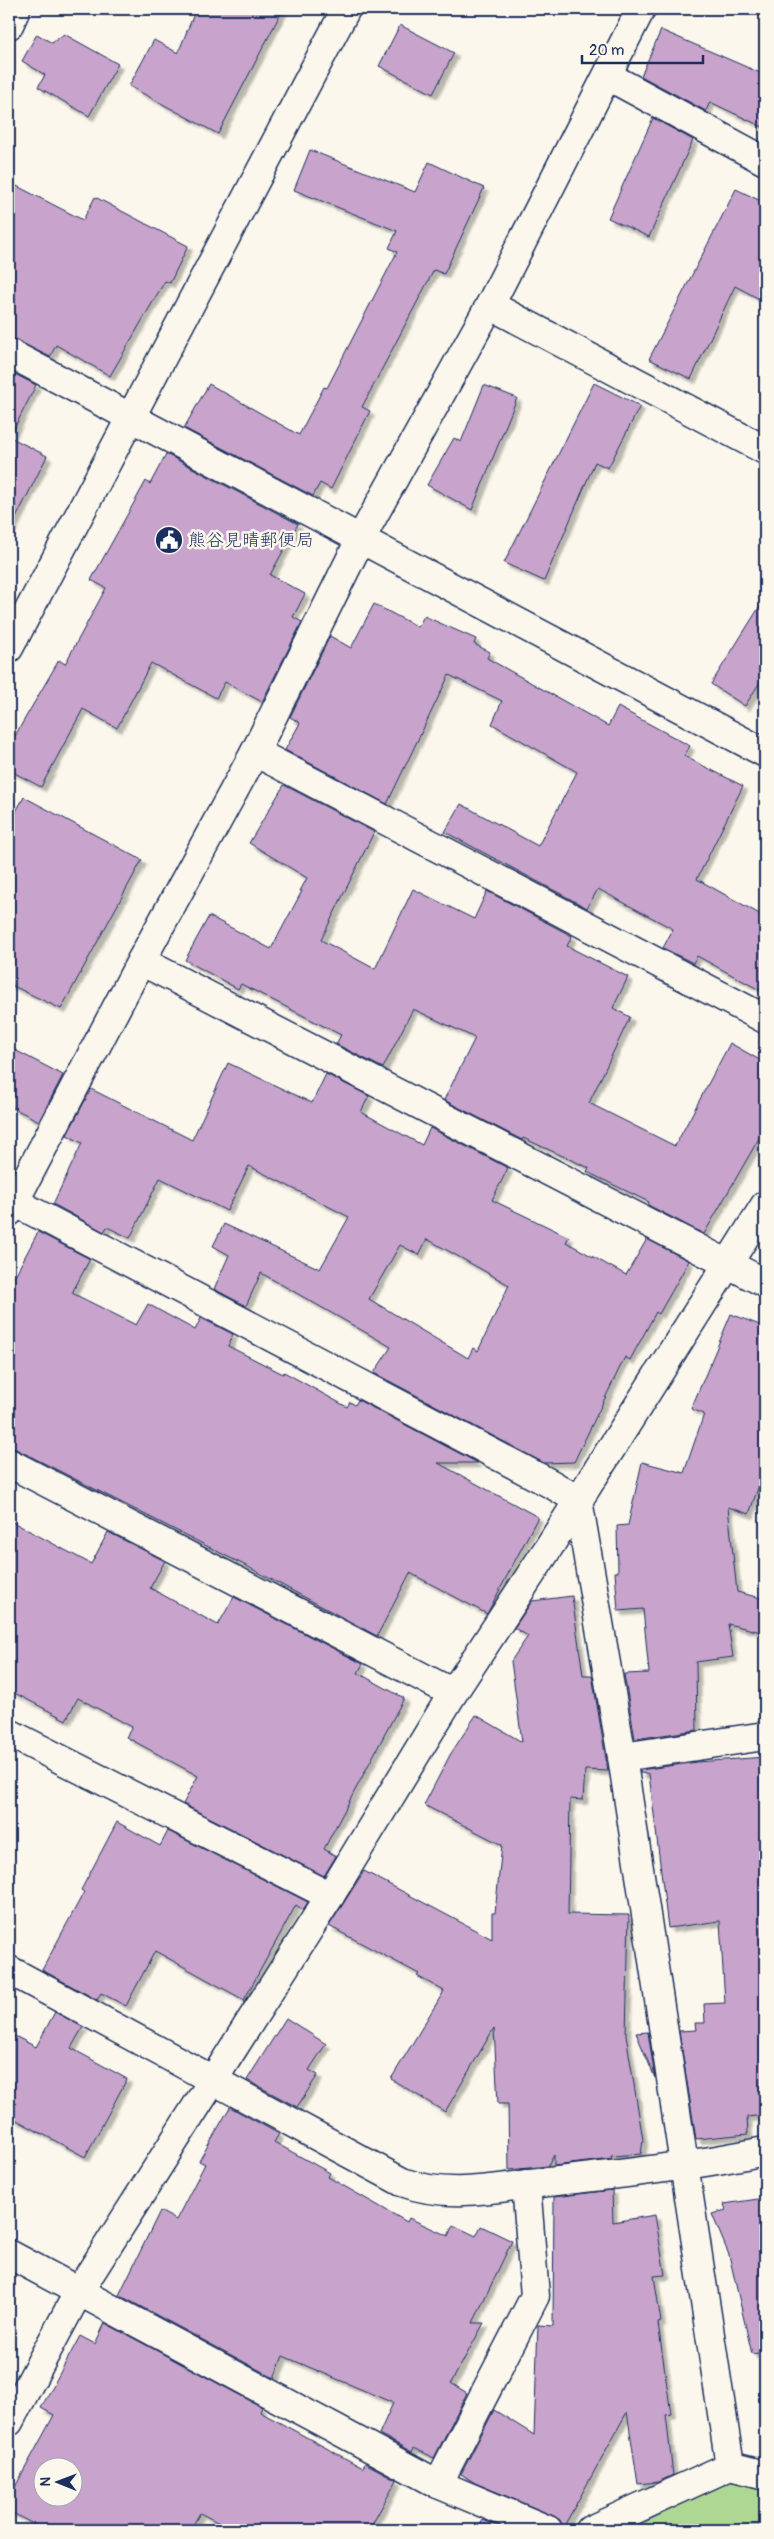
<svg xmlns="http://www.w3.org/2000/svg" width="774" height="2539" font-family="Pangolin,'Klee One',sans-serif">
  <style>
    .green { fill: #afd794; stroke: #658379 }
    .building { fill: #c8a3cb; stroke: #1b2f5e; fill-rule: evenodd; filter: url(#shadow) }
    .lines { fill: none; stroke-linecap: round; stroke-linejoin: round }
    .minor-casing { stroke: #1b2f5e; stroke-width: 31 }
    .tertiary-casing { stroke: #1b2f5e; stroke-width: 31 }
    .minor { stroke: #fbf7ec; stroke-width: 28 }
    .tertiary { stroke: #fbf7ec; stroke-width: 28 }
    .labels { text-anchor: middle; stroke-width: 5; stroke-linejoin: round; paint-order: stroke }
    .poi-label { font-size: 18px; fill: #1b2f5e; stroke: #fbf7ec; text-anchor: start }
  </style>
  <defs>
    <filter id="shadow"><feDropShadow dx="4.5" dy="4.5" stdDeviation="1" flood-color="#0004"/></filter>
  </defs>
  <rect width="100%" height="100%" fill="#fbf7ec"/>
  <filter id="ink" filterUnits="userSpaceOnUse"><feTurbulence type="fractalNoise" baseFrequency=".02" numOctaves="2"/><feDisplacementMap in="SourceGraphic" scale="10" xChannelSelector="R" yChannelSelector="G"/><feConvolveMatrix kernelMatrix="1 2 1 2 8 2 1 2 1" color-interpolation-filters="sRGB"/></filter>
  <g filter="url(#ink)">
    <polygon class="green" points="740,2475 765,2484 765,2530 629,2530"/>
    <g class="building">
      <polygon points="196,9 283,9 218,134 129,86 154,40 178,53"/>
      <polygon points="400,25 454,53 433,94 379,66"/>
      <polygon points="661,30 765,75 765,128 710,102 706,111 641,76"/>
      <polygon points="37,34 52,43 64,34 118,64 89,116 38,87 45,75 22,61"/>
      <polygon points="653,118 693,140 649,237 608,218"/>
      <polygon points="310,150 415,192 429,162 484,188 444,274 434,270 362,407 370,411 331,489 320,483 313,496 184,428 209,384 299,435 324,387 327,388 397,252 389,248 397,231 294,190"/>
      <polygon points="9,182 83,220 95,197 188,246 170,283 165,281 110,376 56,345 50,357 9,337"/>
      <polygon points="736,189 765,203 765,302 735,286 691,379 649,359"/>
      <polygon points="9,371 36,385 10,437 47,456 9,532"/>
      <polygon points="594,383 640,406 608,468 595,462 544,581 504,563"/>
      <polygon points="484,385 517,398 472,510 427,485 454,438 461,442"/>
      <polygon points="166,454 298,524 270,575 305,594 293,617 302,622 262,702 225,682 216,698 151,663 117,728 83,709 41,787 9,770 9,746 59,660 65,664 106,588 91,580 146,481 150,484"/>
      <polygon points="765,598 765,674 745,706 711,684"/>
      <polygon points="374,604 418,627 424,616 476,639 474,644 490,652 487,658 608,726 618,707 690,746 684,756 743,786 697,879 765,917 765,993 697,956 693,963 663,948 673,929 598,889 587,908 445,832 461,804 538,846 577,772 492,724 502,701 449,675 387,804 285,750 300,723 290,717 330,636 351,648"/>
      <polygon points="284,785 374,832 321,940 375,969 413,889 474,919 487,891 572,936 567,946 628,977 613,1008 630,1017 589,1103 675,1146 730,1043 765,1063 765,1128 704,1234 648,1205 649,1202 587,1172 589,1168 523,1138 522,1140 444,1100 475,1038 413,1009 383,1068 336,1044 341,1035 241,984 238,989 185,960 209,916 271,949 302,891 300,891 307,878 249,843"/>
      <polygon points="24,797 142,860 61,1009 9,984 9,824"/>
      <polygon points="9,1047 63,1075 39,1121 9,1106"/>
      <path d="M228,1063L312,1103L326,1074L369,1096L361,1112L422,1145L430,1128L508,1168L492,1200L569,1237L566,1242L626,1275L647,1239L689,1261L659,1314L656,1312L630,1360L625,1357L574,1462L544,1463L374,1373L391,1347L261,1273L246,1306L214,1289L229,1255L213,1246L224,1224L320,1269L349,1217L249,1166L227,1211L160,1178L130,1238L107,1227L104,1232L53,1204L82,1143L67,1135L91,1089L192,1140ZM427,1239L509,1285L478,1351L473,1348L468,1358L369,1299L400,1245L419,1255Z"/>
      <polygon points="38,1232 90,1259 72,1293 136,1325 148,1304 195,1330 201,1318 233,1334 228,1346 283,1374 284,1372 347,1407 350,1402 355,1405 358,1400 478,1463 438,1463 538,1517 487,1614 410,1573 377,1636 250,1568 16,1449 9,1447 9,1287"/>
      <polygon points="731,1314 765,1327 765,1468 749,1514 728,1507 737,1592 765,1599 765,1633 728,1624 733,1657 696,1662 697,1730 635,1739 624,1674 649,1673 643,1609 618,1611 615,1572 618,1572 617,1526 628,1525 642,1462 684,1473 704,1414 691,1409"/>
      <polygon points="9,1520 91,1564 108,1532 165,1561 150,1588 218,1625 234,1597 363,1664 358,1673 404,1698 324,1849 336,1856 324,1876 183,1804 198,1776 126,1737 132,1727 78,1698 66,1720 9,1690"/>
      <polygon points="572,1596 583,1675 592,1675 608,1771 585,1770 583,1800 570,1799 568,1914 629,1915 626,2035 643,2140 641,2154 611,2156 612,2159 554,2166 554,2155 548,2166 509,2170 508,2104 498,2104 494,2028 445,2112 391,2079 444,1991 417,1976 419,1974 329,1926 364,1871 492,1939 492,1913 495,1913 502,1845 424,1805 450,1755 476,1715 522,1742 511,1661 528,1636 514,1628 532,1601"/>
      <polygon points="765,1757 765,2115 747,2117 748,2134 696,2139 679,2031 696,2030 695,2023 705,2023 704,2004 725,2003 720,1921 668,1928 649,1774 640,1773 640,1770 697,1762"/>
      <polygon points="117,1822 160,1846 168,1831 308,1902 303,1910 296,1905 244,2000 155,1951 126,2006 101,1993 97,2000 42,1970 84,1892 81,1890"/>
      <polygon points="55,2012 83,2027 71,2048 127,2079 85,2157 9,2116 9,2033 36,2047"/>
      <polygon points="286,2018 326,2044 309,2070 318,2075 297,2107 247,2080"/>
      <polygon points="648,2032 655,2078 636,2033"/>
      <polygon points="230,2107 279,2134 274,2142 330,2173 328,2177 407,2222 409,2218 448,2236 453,2225 476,2236 481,2226 512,2241 473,2323 484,2323 451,2383 467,2393 434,2458 414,2448 412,2452 379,2434 393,2403 283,2356 274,2378 119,2295 160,2211 176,2220 205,2164 199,2161"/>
      <polygon points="612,2190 613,2222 655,2215 665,2275 654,2276 661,2322 658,2323 671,2414 666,2415 673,2475 658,2482 638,2484 627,2412 563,2528 560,2520 554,2516 475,2483 461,2474 494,2410 534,2435 538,2325 553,2326 554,2197"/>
      <polygon points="765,2198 765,2352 752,2354 729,2255 712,2214 726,2210 724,2204"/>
      <path d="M105,2323L262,2407L260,2412L363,2468L365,2463L397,2480L369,2530H232L200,2513L190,2530H44L9,2511V2498L54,2415L41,2408L80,2336L95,2344ZM42,2466H72V2496H42Z"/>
      <polygon points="483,2520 508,2530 477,2530"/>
    </g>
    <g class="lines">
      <defs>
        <g id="minor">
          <polyline points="9,25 16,9"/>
          <polyline points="608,76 765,161"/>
          <polyline points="490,305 765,450"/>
          <polyline points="9,353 765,753"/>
          <polyline points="255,752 765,1019"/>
          <polyline points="141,961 765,1283"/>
          <polyline points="9,1199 553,1485 578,1500 622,1757 730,2466"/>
          <polyline points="9,1212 141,961 255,752 360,540 490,305 641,9"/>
          <polyline points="9,1463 453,1693"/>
          <polyline points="9,1733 330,1896"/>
          <polyline points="622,1757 765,1736"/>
          <path d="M9,1970L402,2182C451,2200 497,2187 548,2182C621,2174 693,2166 765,2151"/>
          <polyline points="9,2254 438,2484 548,2530"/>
          <polyline points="9,2422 79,2291 330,1896 453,1693 547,1550 765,1205"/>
          <polyline points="438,2484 535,2296 526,2184"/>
          <polyline points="590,2530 730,2466 765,2475"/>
        </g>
        <polyline id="tertiary" points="9,648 346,9"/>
      </defs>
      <use href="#minor" class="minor-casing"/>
      <use href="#tertiary" class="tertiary-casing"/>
      <use href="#minor" class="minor"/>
      <use href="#tertiary" class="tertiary"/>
    </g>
  </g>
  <defs>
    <symbol id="civic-disc" viewBox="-11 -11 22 22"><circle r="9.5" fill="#1b2f5e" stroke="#fbf7ec"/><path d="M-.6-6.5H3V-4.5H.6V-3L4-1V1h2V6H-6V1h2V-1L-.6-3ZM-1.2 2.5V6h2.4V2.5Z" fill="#fff"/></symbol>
  </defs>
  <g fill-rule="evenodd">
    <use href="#civic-disc" x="153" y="524" width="32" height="32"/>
  </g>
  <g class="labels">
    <g class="poi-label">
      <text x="188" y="546">熊谷見晴郵便局</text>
    </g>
  </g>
  <rect width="774" height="2539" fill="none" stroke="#fbf7ec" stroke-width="30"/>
  <rect x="15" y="15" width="744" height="2509" fill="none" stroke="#1b2f5e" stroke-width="2" filter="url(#ink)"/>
  <g transform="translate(58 2482) rotate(271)"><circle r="24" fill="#fbf7ec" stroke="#a1a7b3"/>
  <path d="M0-4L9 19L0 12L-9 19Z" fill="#1b2f5e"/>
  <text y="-8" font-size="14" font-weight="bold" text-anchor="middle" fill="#1b2f5e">N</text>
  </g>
  <path d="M582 55v8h121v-8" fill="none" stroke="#1b2f5e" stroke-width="2.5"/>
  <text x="589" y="55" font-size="15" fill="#1b2f5e" stroke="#fbf7ec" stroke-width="4" paint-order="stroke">20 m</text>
</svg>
